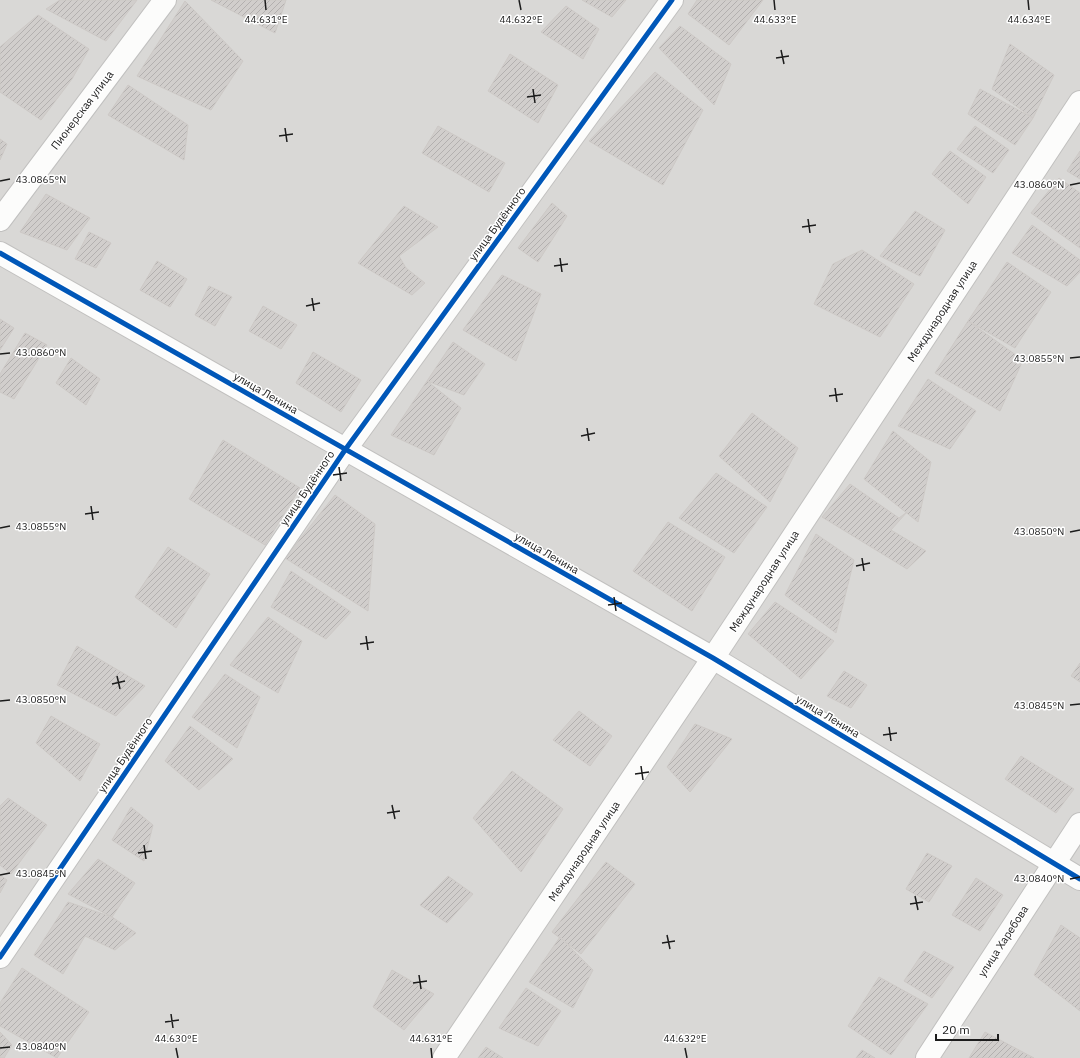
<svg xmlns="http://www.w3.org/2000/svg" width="1080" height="1058" font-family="'IBM Plex Sans',sans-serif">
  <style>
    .residential { fill: #d9d8d6 }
    .building { fill: url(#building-hatch); stroke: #cdc9c6 }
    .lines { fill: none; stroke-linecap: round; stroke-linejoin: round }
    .minor-casing { stroke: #c1c0bf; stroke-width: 24 }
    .minor { stroke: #fcfcfb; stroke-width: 22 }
    .cycleway-casing { stroke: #fff; stroke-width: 8 }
    .cycleway { stroke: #0057b8; stroke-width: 5 }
    .ticks { fill: none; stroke: #1c1c1c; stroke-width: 1.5 }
    .labels { text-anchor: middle; stroke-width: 3; stroke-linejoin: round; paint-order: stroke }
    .street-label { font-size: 11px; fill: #1c1c1c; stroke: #fff }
    .ticks-label { font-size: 10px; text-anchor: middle; fill: #1c1c1c; stroke: #fff; stroke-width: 3; stroke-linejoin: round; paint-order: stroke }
  </style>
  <defs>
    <pattern id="building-hatch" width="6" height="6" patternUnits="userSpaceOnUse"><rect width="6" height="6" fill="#d1cecc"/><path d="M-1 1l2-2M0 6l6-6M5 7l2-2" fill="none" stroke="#b3b0af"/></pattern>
  </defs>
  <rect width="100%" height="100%" fill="#eae8e5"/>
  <rect class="residential" x="0" y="0" width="1080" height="1058"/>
  <g class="building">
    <polygon points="60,0 137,0 106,41 46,9"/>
    <polygon points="211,0 286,0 275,33"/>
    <polygon points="582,0 626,0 612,17"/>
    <polygon points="697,0 763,0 729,45 688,14"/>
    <polygon points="185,1 243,61 211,110 137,76"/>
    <polygon points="566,6 599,29 583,59 541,32"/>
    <polygon points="38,15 89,49 72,79 41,120 0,92 0,47"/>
    <polygon points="680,26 731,64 714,105 659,48"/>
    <polygon points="1010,44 1054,75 1033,118 992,89"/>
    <polygon points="510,54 558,85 538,123 488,91"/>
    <polygon points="655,72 703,110 663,185 589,141"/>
    <polygon points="128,85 188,125 184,160 108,115"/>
    <polygon points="980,89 1033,118 1015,145 968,114"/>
    <polygon points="438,126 505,163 489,192 422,153"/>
    <polygon points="975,126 1009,150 993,173 957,149"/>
    <polygon points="0,139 7,144 0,160"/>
    <polygon points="950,151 986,177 968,204 932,174"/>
    <polygon points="1080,151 1080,179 1067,171"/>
    <polygon points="1059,178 1080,193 1080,248 1031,213"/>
    <polygon points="46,194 90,218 67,250 20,232"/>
    <polygon points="552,203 567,216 538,262 518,248"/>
    <polygon points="404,206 438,227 399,256 406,268 425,283 412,295 358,263"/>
    <polygon points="915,211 945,230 920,276 880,256"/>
    <polygon points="1032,225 1080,260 1080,272 1067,286 1012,253"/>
    <polygon points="89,232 111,243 96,268 75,259"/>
    <polygon points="862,250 914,284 880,337 814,304 833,264"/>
    <polygon points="157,261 187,279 170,307 140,290"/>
    <polygon points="1007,262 1051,292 1015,348 968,321"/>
    <polygon points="502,275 541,294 516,361 463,330"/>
    <polygon points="209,286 232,297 215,326 195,315"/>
    <polygon points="263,306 297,325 281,349 249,331"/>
    <polygon points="0,319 14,328 0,350"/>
    <polygon points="968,321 1023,360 1000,411 935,373"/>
    <polygon points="25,333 47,345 14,399 0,392 0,374"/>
    <polygon points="453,342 485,364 464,395 427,381"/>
    <polygon points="313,352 361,380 341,412 296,383"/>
    <polygon points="71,358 100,379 86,405 56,383"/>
    <polygon points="928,379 976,411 950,449 898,426"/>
    <polygon points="427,381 461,408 434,455 391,435"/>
    <polygon points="752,413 798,448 770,502 719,456"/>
    <polygon points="893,431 931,462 918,522 864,479"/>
    <polygon points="223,440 300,488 265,545 189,499"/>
    <polygon points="716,473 767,507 734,553 679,518"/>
    <polygon points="850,484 899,518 907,512 891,530 926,551 907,569 822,517"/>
    <polygon points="335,495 375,524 368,611 285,558"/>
    <polygon points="668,522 725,557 692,611 633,571"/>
    <polygon points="816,534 854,560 836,633 785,595"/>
    <polygon points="168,547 210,574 176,628 135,597"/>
    <polygon points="291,571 351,612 326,639 271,607"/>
    <polygon points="775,602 834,641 801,679 748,634"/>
    <polygon points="268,617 302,641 278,693 230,665"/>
    <polygon points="77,646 145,686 116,716 57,685"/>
    <polygon points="1080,663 1080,682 1071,676"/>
    <polygon points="844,671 867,685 851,708 827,696"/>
    <polygon points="225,674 260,697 237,748 192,717"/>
    <polygon points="579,711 612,736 590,766 553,740"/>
    <polygon points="51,716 100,744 80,781 36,743"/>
    <polygon points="695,724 732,739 690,792 667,767"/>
    <polygon points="190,726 233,759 199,790 165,761"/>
    <polygon points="1021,756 1074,789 1056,813 1005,779"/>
    <polygon points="512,771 563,809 521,872 473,818"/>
    <polygon points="8,798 47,825 11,874 0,865 0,806"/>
    <polygon points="131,807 153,825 144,861 112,840"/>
    <polygon points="927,853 952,866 929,902 906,889"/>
    <polygon points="98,859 135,883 112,917 68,894"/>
    <polygon points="606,862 635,884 581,954 552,932"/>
    <polygon points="0,875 7,880 0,893"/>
    <polygon points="448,876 473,894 447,923 420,905"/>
    <polygon points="976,878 1003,895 980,931 952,915"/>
    <polygon points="68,902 112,917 136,933 115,950 85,936 63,974 34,955"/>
    <polygon points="1061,925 1080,938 1080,1011 1034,975"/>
    <polygon points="560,937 593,970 573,1008 529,982"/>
    <polygon points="924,951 954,967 932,998 904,981"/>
    <polygon points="22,968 89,1012 57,1058 0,1026 0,1003"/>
    <polygon points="392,970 434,994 404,1030 373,1007"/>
    <polygon points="879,977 928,1004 891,1055 848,1026"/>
    <polygon points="526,988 561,1011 538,1046 499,1028"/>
    <polygon points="0,1032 12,1045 4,1058 0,1058"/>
    <polygon points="985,1032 1034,1058 969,1058"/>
    <polygon points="486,1047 503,1058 478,1058"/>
    <polygon points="862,1050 875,1058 856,1058"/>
  </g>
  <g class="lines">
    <defs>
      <g id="minor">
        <polyline points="0,220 165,0"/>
        <polyline points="0,253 713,658 1080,879"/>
        <polyline points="0,957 345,450 672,0"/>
        <polyline points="444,1058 713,658 1080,102"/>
        <polyline points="927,1058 1080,824"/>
      </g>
    </defs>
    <use href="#minor" class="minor-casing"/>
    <use href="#minor" class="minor"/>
    <defs>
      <g id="cycleway">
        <polyline points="0,253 713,658 1080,879"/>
        <polyline points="0,957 345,450 672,0"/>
      </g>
    </defs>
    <use href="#cycleway" class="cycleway-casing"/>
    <use href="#cycleway" class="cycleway"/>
  </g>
  <path class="ticks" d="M265,0L266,10M519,0L521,10M774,0L775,10M1028,0L1029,10M781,50L784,64M776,58L789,56M533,89L535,103M527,97L541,95M285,128L287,142M279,136L293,134M0,181L10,179M1070,185L1080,183M808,219L810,233M802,227L816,225M560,258L562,272M554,266L568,264M312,298L314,311M306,306L320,303M0,354L10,353M1070,358L1080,357M835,388L837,402M829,396L843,394M587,428L589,441M581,436L595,433M339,467L341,481M333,475L347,473M91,506L93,520M85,514L99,512M0,528L10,526M1070,532L1080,530M862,558L864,571M856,566L870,563M614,597L616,611M608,605L622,603M366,636L368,650M360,644L374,642M117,676L120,689M112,684L125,681M0,701L10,700M1070,705L1080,704M889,727L891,741M883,735L897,733M641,766L643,780M635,774L649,772M392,805L395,819M387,813L400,811M144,845L146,859M138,853L152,851M0,875L10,873M1070,879L1080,877M915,896L918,910M910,904L923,902M667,935L670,949M662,943L675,941M419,975L421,989M413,983L427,981M171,1014L173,1028M165,1022L179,1020M0,1048L10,1047M176,1048L178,1058M431,1048L432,1058M685,1048L687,1058"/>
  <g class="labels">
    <g class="street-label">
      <text transform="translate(82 110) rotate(-53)" y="4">Пионерская улица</text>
      <text transform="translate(497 224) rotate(-54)" y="4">улица Будённого</text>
      <text transform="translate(942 311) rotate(-57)" y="4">Международная улица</text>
      <text transform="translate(266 393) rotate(30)" y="4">улица Ленина</text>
      <text transform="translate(307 488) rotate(-56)" y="4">улица Будённого</text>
      <text transform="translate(547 553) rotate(30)" y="4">улица Ленина</text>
      <text transform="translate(764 581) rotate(-57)" y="4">Международная улица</text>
      <text transform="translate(828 716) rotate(31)" y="4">улица Ленина</text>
      <text transform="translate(125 755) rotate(-56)" y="4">улица Будённого</text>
      <text transform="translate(584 851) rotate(-56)" y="4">Международная улица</text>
      <text transform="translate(1003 941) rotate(-57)" y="4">улица Харебова</text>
    </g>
  </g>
  <g class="ticks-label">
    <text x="266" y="23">44.631°E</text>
    <text x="521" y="23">44.632°E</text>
    <text x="775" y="23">44.633°E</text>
    <text x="1029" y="23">44.634°E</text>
    <text x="41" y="183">43.0865°N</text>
    <text x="1039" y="188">43.0860°N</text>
    <text x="41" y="356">43.0860°N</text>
    <text x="1039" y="362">43.0855°N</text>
    <text x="41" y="530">43.0855°N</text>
    <text x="1039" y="535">43.0850°N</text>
    <text x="41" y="703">43.0850°N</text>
    <text x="1039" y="709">43.0845°N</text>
    <text x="41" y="877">43.0845°N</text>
    <text x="1039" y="882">43.0840°N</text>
    <text x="176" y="1042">44.630°E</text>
    <text x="431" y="1042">44.631°E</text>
    <text x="685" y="1042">44.632°E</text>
    <text x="41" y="1050">43.0840°N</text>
  </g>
  <path d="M936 1034v6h62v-6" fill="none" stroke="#1c1c1c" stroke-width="2"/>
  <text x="942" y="1034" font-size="12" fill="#1c1c1c" stroke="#ffffff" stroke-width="3" paint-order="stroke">20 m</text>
</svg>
